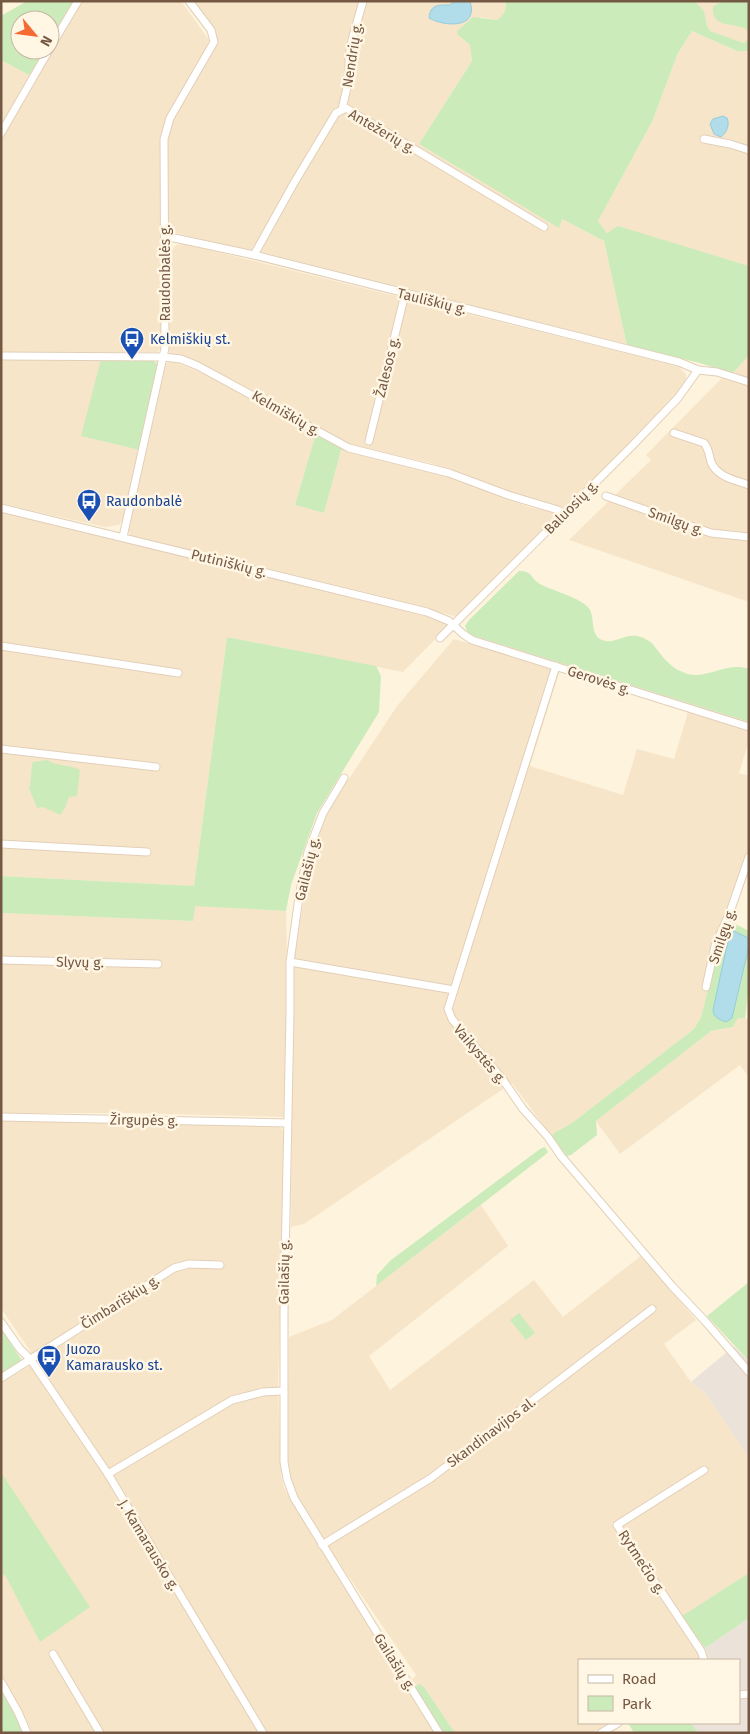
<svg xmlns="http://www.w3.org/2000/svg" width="750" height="1734" font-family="'Fira Sans',sans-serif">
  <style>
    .residential { fill: #f7e5ca }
    .industrial { fill: #ebe3d9 }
    .green { fill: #cbecba }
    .water { fill: #b0dde9; stroke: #95ccdc }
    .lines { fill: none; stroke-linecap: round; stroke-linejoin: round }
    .minor-casing { stroke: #e2cfb8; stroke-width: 9 }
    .minor { stroke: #fff; stroke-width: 7 }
    .labels { text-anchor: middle; stroke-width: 5; stroke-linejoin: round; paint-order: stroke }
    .street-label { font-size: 14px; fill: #755843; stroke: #fff6e4 }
    .transit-label { font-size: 14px; fill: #164399; stroke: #fff6e4; text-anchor: start }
  </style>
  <rect width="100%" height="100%" fill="#fef3dc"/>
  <g class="residential">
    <polygon points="75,1 181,1 209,40 208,45 168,114 161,133 160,153 163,343 161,348 157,352 1,352 1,60 29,75 45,50 50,50"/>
    <polygon points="191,1 505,1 505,10 502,16 497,20 481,17 458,35 470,45 472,61 419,144 559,227 562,219 604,241 627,346 172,232 168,222 167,136 172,120 216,44"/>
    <polygon points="695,1 723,1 719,2 720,22 745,28 749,31 748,40 744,43 710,31 707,26 704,11"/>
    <polygon points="692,31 737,51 749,51 749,266 618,227 607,233 598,221 652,122 678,53"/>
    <polygon points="185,244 678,366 686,374 686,382 684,386 566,508 504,492 465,475 430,463 348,444 231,380 200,364 171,354 168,348 169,254 176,245"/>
    <polygon points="749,355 749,602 569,540 651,460 646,455 728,372 733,373"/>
    <polygon points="1,359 101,359 82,436 139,450 123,519 119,525 105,527 1,504"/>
    <polygon points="169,362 177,363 225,383 316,433 295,505 324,513 342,447 451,477 529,507 555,512 558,516 458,617 131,536 128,529 166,364"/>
    <polygon points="1,512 430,616 446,624 448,626 403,672 227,637 194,886 1,876"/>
    <polygon points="454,639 560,670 530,766 623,795 637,749 674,759 688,712 749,731 749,740 739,773 749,776 749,864 722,934 701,1017 694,1029 572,1123 559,1130 552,1137 512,1083 304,1224 291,1227 293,965 312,849 331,806 397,706"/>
    <polygon points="194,905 286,911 288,1016 283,1117 127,1113 1,1113 1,913 193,921"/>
    <polygon points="738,1018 745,1018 749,1021 749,1077 740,1065 620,1154 596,1121 711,1031 733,1027"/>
    <polygon points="1,1120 277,1125 283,1130 285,1135 278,1385 281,1476 284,1488 436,1733 22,1733 1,1690 1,1577 5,1575 89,1607 1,1472 1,1383 37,1361 1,1308"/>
    <polygon points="481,1205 508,1246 369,1356 390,1390 534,1280 563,1317 642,1255 696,1320 664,1344 691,1382 705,1393 749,1457 749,1573 683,1616 705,1648 711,1660 579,1660 579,1723 608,1723 592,1733 455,1733 424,1687 415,1687 411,1679 414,1678 416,1675 301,1507 292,1486 289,1471 287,1454 289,1337 332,1320"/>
  </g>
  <g class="industrial">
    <polygon points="734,1346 749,1361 749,1457 705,1393 691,1382"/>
    <polygon points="749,1618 749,1733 699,1733 690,1723 739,1723 739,1660 711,1660 705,1648"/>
  </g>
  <g class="green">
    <polygon points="27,1 75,1 50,41 50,20 20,20 20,50 45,50 29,75 1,60 1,16"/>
    <path d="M505,1H695L704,11L707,26L710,31L744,43L749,38V51H737L692,31L678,53L652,122L598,221L607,233L618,226L749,266V355L733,373L696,362L627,346L604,241L562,219L559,228L419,144L472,61L470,45L458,35L457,31L473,17L497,20C504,15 507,9 505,1Z"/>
    <path d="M723,1H749V31C736,21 710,30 713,6Z"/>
    <polygon points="101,359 154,361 158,365 139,450 81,436"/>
    <polygon points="316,433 342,447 324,513 295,505"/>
    <path d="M519,571C533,571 530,578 540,584C553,591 583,598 590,610C595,620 590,635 602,640C618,646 628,627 649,641C653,643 656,649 659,652C667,663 678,673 693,675C712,676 729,662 749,669V722L468,634L465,626L469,620Z"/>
    <polygon points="227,637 376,666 381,676 379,712 317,813 291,885 286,911 195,906 193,921 1,913 1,876 194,886"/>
    <path d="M47,760C58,767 68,764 80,770L77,796L69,797L65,808L60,815L43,807L37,808L29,788C32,780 30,771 33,762Z"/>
    <polygon points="733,923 749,931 749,939 748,938 732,1018 749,946 749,986 745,1018 738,1018 733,1027 711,1031 596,1121 597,1135 571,1155 567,1156 552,1137 554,1133 572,1123 694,1029 701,1017 722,934 726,926"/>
    <polygon points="545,1147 548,1152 545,1155 376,1286 377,1275 391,1260 540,1149"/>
    <polygon points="749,1282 749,1361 707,1316"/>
    <polygon points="519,1313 535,1333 526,1340 510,1320"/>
    <polygon points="1,1329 23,1362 1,1375"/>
    <polygon points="1,1472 90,1607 40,1642 5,1575 1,1577"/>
    <polygon points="749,1573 749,1618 705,1648 682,1616"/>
    <polygon points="419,1684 424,1687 455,1733 444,1733 415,1687"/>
    <polygon points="1,1690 20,1725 22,1733 1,1733"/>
    <polygon points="628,1723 690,1723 699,1733 634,1733"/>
  </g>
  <g class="water">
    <path d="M454,1H470C479,29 445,27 429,18C430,4 439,5 450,5Z"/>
    <path d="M723,116L727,118C730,125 727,132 721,137L714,134L710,124L713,119Z"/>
    <path d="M734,931L748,938L749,946L732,1018L726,1022C719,1019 714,1018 713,1010L729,936Z"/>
  </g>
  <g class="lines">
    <defs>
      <g id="minor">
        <polyline points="50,48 78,1"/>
        <polyline points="342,109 349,79 349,56 352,40 363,1"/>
        <polyline points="1,133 49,50"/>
        <polyline points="704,139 730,144 749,150"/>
        <polyline points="165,236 254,255 679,362 698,370 717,372 749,382"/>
        <polyline points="254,255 294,183 336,113 346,108 544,227"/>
        <polyline points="1,356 163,357 181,359 198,366 349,448 449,473 508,495 558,510 564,514"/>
        <path d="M674,433L704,443C709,449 709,455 711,462C717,477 735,480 749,485"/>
        <polyline points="369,441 405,294"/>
        <polyline points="606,496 711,533 749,537"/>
        <polyline points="1,508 427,612 449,621 463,634 472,640 749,727"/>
        <polyline points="123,537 165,348 164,139 170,118 214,42 211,30 189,1"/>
        <polyline points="440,638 632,446 678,398 698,370"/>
        <polyline points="1,646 178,673"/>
        <polyline points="556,666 448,1009 452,1019 503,1080 523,1109 548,1137 561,1156 672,1286 705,1321 749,1372"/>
        <polyline points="1,749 156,767"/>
        <polyline points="344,778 323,813 308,852 299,897 290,962 290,1013 284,1313 284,1462 287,1479 294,1498 439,1733"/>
        <polyline points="1,844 147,852"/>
        <polyline points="1,960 158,964"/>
        <polyline points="290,962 454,990"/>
        <polyline points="706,987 715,946 730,912 749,857"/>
        <polyline points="1,1117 287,1123"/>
        <polyline points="1,1322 20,1349 31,1360 108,1474 263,1733"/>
        <polyline points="1,1378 174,1268 189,1264 220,1265"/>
        <polyline points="108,1474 232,1400 263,1392 283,1391"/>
        <polyline points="322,1545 431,1478 652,1309"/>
        <polyline points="53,1654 100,1733"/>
        <polyline points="704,1660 701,1651 617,1525 704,1470"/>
        <polyline points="1,1682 18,1712 27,1733"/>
        <polyline points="739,1695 749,1694"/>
        <polyline points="601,1733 618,1723"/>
      </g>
    </defs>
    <use href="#minor" class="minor-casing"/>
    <use href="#minor" class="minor"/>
  </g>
  <defs>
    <symbol id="bus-pin" viewBox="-11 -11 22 30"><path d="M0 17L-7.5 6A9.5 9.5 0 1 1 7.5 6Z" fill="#1a4fb4" stroke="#fff6e4"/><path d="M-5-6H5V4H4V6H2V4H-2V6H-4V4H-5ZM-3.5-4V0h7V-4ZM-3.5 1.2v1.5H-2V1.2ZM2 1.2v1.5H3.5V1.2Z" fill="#fff"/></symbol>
  </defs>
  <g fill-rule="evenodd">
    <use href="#bus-pin" x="118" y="325" width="28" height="38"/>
    <use href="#bus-pin" x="75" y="487" width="28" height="38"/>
    <use href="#bus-pin" x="35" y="1343" width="28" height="38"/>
  </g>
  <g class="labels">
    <g class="street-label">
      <text transform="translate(352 55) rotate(-81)" y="5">Nendrių g.</text>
      <text transform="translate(382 131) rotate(30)" y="5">Antežerių g.</text>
      <text transform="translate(165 273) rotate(-90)" y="5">Raudonbalės g.</text>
      <text transform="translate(432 301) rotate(14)" y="5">Tauliškių g.</text>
      <text transform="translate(387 367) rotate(-76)" y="5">Žalesos g.</text>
      <text transform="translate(286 413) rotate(30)" y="5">Kelmiškių g.</text>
      <text transform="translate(571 507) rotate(-45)" y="5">Baluosių g.</text>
      <text transform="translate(676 521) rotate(20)" y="5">Smilgų g.</text>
      <text transform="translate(229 563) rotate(14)" y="5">Putiniškių g.</text>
      <text transform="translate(599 680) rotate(18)" y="5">Gerovės g.</text>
      <text transform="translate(307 869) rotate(-76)" y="5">Gailašių g.</text>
      <text transform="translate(722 936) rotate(-71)" y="5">Smilgų g.</text>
      <text transform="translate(80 962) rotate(1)" y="5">Slyvų g.</text>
      <text transform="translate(480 1054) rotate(50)" y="5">Vaikystės g.</text>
      <text transform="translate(144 1120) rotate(1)" y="5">Žirgupės g.</text>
      <text transform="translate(284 1272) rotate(-89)" y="5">Gailašių g.</text>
      <text transform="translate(120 1302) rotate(-32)" y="5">Čimbariškių g.</text>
      <text transform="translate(491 1432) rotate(-37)" y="5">Skandinavijos al.</text>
      <text transform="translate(149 1545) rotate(59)" y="5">J. Kamarausko g.</text>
      <text transform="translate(642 1562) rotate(57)" y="5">Rytmečio g.</text>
      <text transform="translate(395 1662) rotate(58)" y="5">Gailašių g.</text>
    </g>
    <g class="transit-label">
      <text x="150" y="344">Kelmiškių st.</text>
      <text x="106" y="506">Raudonbalė</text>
      <text x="66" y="1354">Juozo<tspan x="66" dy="16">Kamarausko st.</tspan></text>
    </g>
  </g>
  <rect width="750" height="1734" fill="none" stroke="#755843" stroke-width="5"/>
  <rect x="578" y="1659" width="162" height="65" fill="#fff6e4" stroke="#c8b7a4"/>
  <rect x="588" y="1675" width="25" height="8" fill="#ffffff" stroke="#c8b7a4"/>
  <text x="622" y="1684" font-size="15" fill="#755843">Road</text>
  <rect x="588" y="1696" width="25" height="15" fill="#cbecba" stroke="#c8b7a4"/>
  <text x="622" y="1709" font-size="15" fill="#755843">Park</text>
  <g transform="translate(35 35) rotate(119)"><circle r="24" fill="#fff6e4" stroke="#c8b7a4"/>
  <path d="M0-4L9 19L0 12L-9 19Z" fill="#f56b34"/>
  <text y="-8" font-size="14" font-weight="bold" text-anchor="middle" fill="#755843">N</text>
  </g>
</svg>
